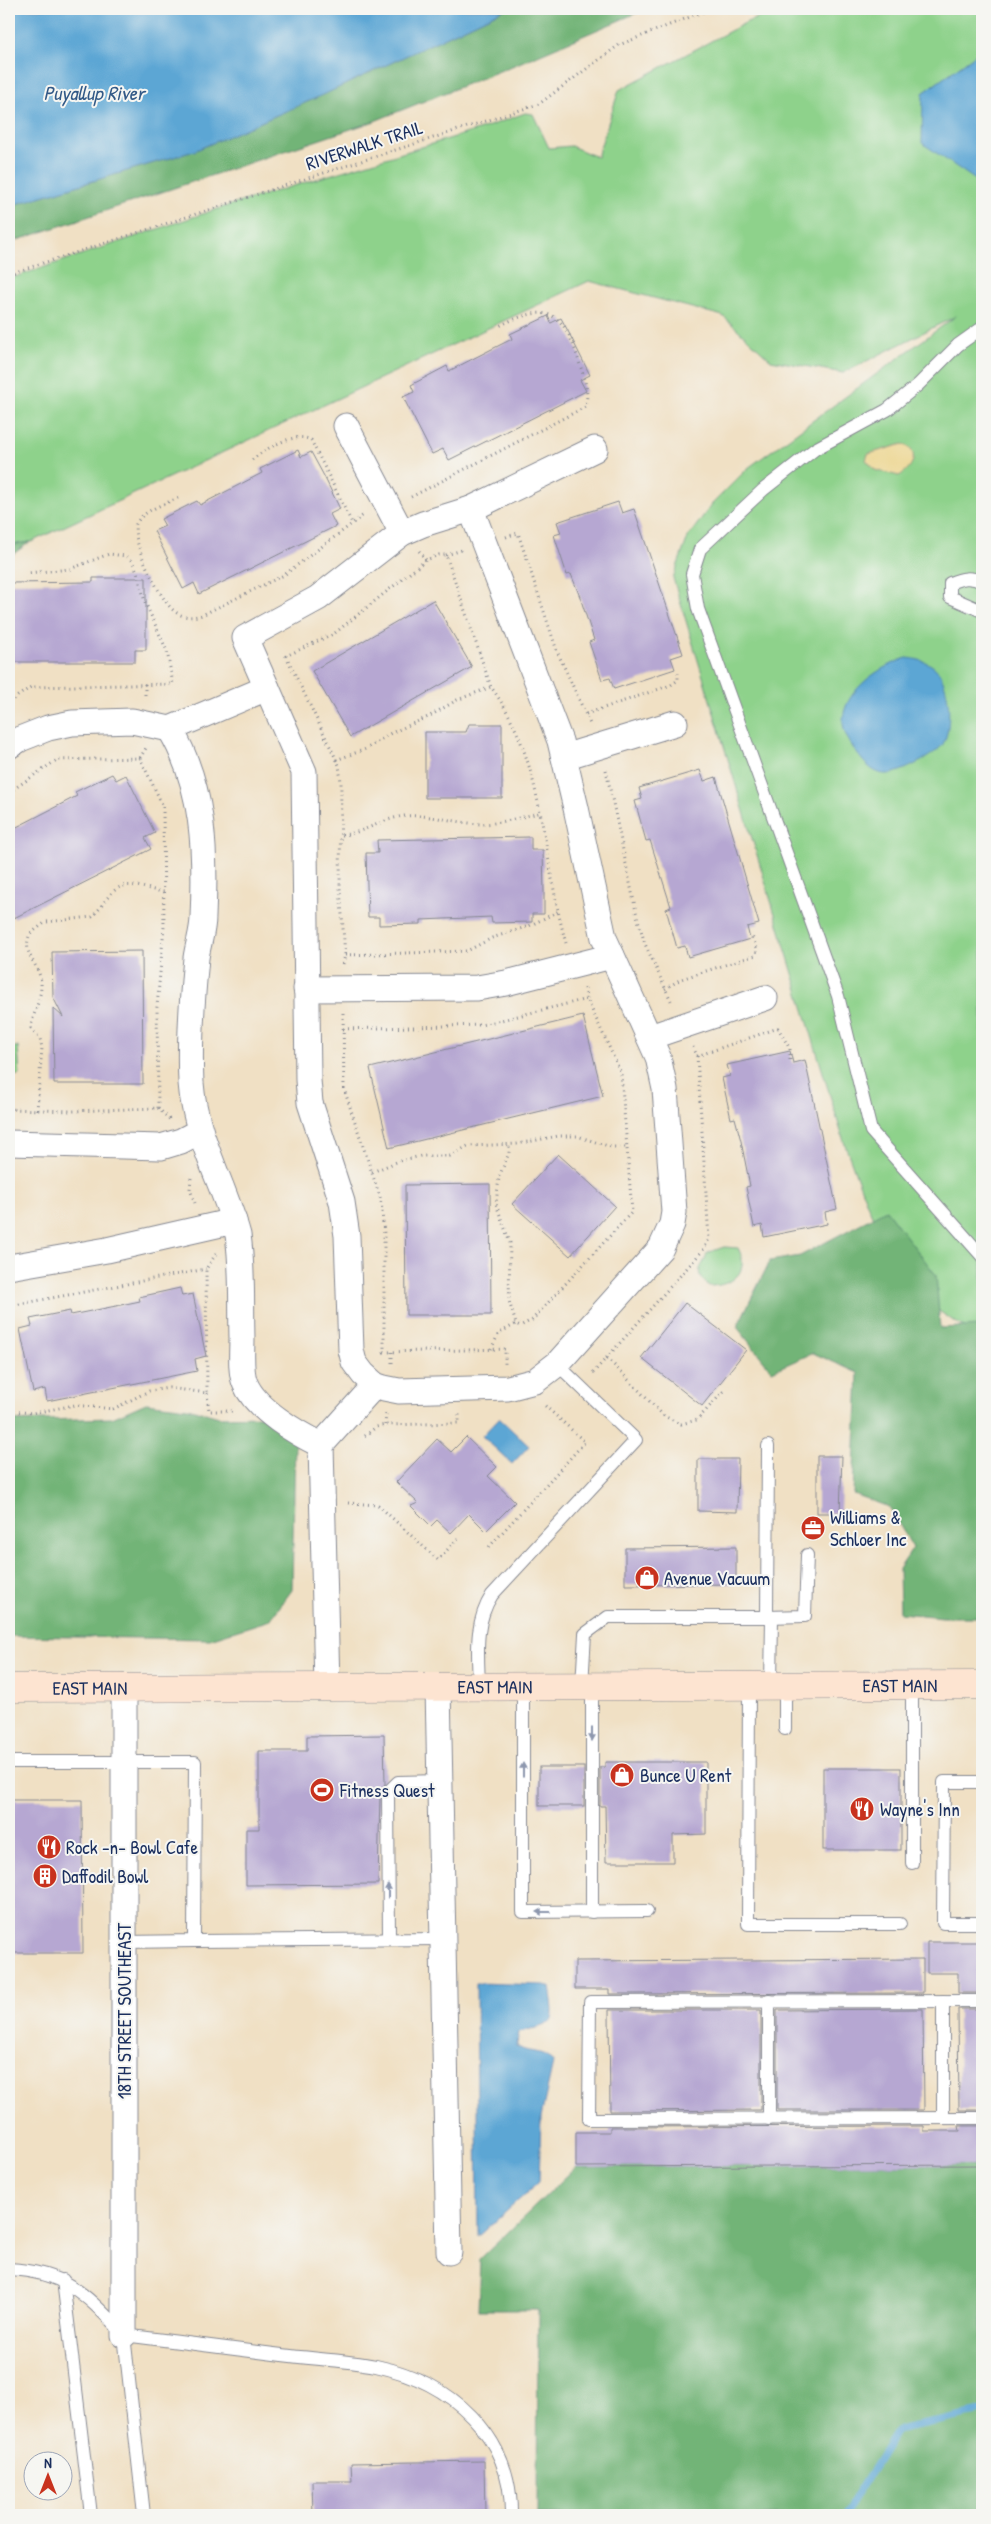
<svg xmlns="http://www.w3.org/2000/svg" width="991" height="2524" font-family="'Patrick Hand',sans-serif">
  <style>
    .green { fill: #8ed28b; stroke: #548074 }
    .forest { fill: #72b477; stroke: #46726a }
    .sand { fill: #eeda9e; stroke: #84847e }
    .water { fill: #5ca6d4; stroke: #3c6a99 }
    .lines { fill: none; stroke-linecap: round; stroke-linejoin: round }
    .stream { stroke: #5ca6d4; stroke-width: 7 }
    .building { fill: #b6a7d2 }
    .lane-casing { stroke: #868891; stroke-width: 14 }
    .street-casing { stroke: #868891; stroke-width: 27 }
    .secondary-casing { stroke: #868891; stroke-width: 29 }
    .path { stroke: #868891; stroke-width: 3; stroke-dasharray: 1 4; stroke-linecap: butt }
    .lane { stroke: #fff; stroke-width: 12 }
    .street { stroke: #fff; stroke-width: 25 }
    .secondary { stroke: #fde4d1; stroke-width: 28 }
    .oneway { fill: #8d97ae }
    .labels { text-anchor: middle; stroke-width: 4; stroke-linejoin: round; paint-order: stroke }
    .street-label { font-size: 19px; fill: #1b2f5e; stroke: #f6f6f2 }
    .poi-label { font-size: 19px; fill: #1b2f5e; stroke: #f6f6f2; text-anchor: start }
    .water-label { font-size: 20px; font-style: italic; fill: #325987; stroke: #f6f6f2 }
  </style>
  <rect width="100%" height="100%" fill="#f6f6f2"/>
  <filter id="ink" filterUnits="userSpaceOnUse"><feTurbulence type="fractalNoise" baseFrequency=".02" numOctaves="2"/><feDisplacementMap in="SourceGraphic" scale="10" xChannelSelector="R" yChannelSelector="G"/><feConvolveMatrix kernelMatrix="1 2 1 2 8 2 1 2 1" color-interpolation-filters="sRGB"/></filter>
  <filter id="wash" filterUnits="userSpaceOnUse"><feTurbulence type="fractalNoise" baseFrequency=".0096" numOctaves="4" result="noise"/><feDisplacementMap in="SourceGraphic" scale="20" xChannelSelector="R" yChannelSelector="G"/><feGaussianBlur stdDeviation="1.12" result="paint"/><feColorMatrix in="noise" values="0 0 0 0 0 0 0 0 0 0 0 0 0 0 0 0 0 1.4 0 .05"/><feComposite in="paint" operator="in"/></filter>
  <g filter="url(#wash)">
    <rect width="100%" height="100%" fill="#f0e0c4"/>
    <g class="green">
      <path d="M780,9H982V50L923,93L977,181L982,180V1336C972,1331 962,1326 952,1320C890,1281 869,1209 845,1145L673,578L688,537L712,504L748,468L956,316L843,373L771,360L723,316L589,281L31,542L9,545V279L211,211L481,129L525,113L533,114L549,148L571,146L597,157L619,90L747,22Z"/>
      <polygon points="9,1047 18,1047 20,1075 9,1076"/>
      <path d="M724,1247L738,1248C751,1272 732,1286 709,1286C691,1271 703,1269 707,1253Z"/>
    </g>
    <g class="forest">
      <polygon points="505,9 646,9 512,66 372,122 9,243 9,206 194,151 323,95"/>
      <polygon points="30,542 9,557 9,545"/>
      <polygon points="886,1210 936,1275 940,1328 982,1326 982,1617 943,1617 900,1613 899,1569 913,1548 889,1507 853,1494 858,1373 813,1353 772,1371 737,1327 770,1261 800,1256"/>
      <polygon points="146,1403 188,1408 219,1417 262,1416 295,1442 292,1590 270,1620 210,1639 9,1636 9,1421 112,1418"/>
      <polygon points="982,2165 982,2515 537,2515 538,2310 478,2310 480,2259 576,2167"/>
    </g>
    <path class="sand" d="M903,444C921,452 913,468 899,476L875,470L866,460L868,454Z"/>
    <g class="water">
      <polygon points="9,9 505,9 323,95 194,151 9,206"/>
      <polygon points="982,50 982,180 977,181 922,143 923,93"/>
      <path d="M907,658C917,659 927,661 935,668C950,681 953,727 943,744C936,755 900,774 887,774C879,775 869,768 864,762C857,754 847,740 844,730C836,695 879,666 907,658Z"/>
      <polygon points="499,1418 529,1446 512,1464 482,1436"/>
      <path d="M476,1983L545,1985L550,1987C556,2026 556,2023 519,2032L517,2046C528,2055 545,2048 553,2063L541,2117L539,2182L478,2237Z"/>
    </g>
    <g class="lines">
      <polyline class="stream" points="844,2515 897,2430 982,2412"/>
    </g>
    <g id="blocks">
      <g class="building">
        <polygon points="548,316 551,323 561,318 568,331 590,375 580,380 586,391 449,460 443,449 432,454 403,397 414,392 411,385 447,366 449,371 490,350 512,339 510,334"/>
        <polygon points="298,450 301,457 311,452 324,476 340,509 330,514 336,526 199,594 194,583 183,589 154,531 165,526 161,519 197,501 200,505 262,473 260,469"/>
        <polygon points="618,502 622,513 634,509 683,654 671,658 675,669 614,689 610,678 602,680 589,642 594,640 580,597 571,574 567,575 554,535 561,533 557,522"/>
        <polygon points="93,578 146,578 146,650 135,650 135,662 9,662 9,583 93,582"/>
        <polygon points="433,600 472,667 350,737 312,671"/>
        <polygon points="469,724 502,724 502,798 425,798 425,732 466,732"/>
        <polygon points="700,770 704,781 716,777 759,924 747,927 750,939 688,957 685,946 677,948 666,909 671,907 650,840 646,841 635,801 642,799 639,788"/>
        <polygon points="112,774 116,780 126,775 155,833 145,838 151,849 14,918 9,908 9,831 77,796 75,792"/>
        <polygon points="531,837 531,850 543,850 544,892 544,914 532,914 532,922 492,923 491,917 421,920 421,924 379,925 379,917 368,917 366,853 378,853 377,840"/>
        <polygon points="142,951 143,1084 54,1084 53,1008 63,1017 53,997 52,952"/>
        <polygon points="583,1016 603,1096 389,1148 370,1068"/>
        <polygon points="790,1051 793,1063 805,1060 837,1209 825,1212 827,1224 764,1237 762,1225 754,1227 746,1187 750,1186 741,1141 735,1118 731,1119 722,1078 730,1076 727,1065"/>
        <polygon points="558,1154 615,1206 570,1256 512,1204"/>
        <polygon points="490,1184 491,1315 406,1315 405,1185"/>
        <polygon points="180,1288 182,1296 193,1294 206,1356 195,1359 197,1371 47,1401 45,1389 33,1392 20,1329 32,1326 30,1319 70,1311 71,1315 116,1306 140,1301 139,1297"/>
        <polygon points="685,1303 746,1350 702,1406 641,1358"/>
        <polygon points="466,1437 497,1467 488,1476 515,1502 486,1531 469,1514 451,1533 437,1520 431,1526 411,1506 418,1503 396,1482 437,1439 451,1452"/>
        <polygon points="817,1456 842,1456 840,1513 817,1513"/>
        <polygon points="698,1459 738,1459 737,1512 698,1511"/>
        <polygon points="736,1547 736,1584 625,1585 625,1548"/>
        <polygon points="384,1735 385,1784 380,1792 378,1884 246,1885 246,1829 259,1829 259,1751 307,1751 307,1736"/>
        <polygon points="605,1762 706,1762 706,1834 673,1835 673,1862 606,1862 605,1806 600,1806 600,1767 605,1767"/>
        <rect x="539" y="1767" width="45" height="39"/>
        <rect x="823" y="1768" width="78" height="82"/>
        <polygon points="9,1800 82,1800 83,1953 9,1953"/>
        <polygon points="927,1942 982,1942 982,1993 958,1993 958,1973 927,1973"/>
        <polygon points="923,1959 923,1993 609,1994 609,1989 575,1989 575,1961"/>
        <polygon points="923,2009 924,2110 777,2110 777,2010"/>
        <polygon points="958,2009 982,2009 982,2110 959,2110"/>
        <polygon points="609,2010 761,2010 761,2110 610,2111"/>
        <polygon points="924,2126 924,2131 960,2131 959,2126 982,2126 982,2165 576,2167 576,2132 610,2132 610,2127"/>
        <polygon points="484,2461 485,2515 313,2515 312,2481 352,2481 351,2463"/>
      </g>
    </g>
  </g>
  <g filter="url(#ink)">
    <use href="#blocks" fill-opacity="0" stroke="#868891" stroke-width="1"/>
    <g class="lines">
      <defs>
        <g id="lane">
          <polyline points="982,328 958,345 918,385 887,410 815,449 763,490 700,549 692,574 698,609 838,996 871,1131 982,1256"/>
          <path d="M982,582C970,576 962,578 950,583V597L982,611"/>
          <polyline points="767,1617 805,1616 807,1555"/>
          <polyline points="749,1685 748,1924 900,1924"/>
          <polyline points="771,1685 772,1617"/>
          <polyline points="785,1685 785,1729"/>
          <polyline points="912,1685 912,1863"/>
          <path d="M479,1686C478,1653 474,1623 492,1595L636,1440L557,1364"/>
          <polyline points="523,1686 523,1912 647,1911"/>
          <polyline points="582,1686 585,1634 608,1617 767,1617 768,1446"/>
          <polyline points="592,1686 592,1912"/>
          <polyline points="9,1762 195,1762 194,1941 124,1942"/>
          <polyline points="982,1782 944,1782 943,1923 982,1923"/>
          <polyline points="389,1939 388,1792 398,1782 440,1781"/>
          <polyline points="194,1941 443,1939"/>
          <polyline points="982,2001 590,2002 589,2119 982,2118"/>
          <polyline points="943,2118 943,2001"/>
          <polyline points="769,2119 769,2001"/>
          <path d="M9,2269C65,2272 85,2294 122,2332"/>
          <polyline points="63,2280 91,2515"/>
          <path d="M124,2335C177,2342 230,2348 282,2355C313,2359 346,2360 376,2366C451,2382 512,2435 511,2515"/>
          <polyline points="124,2335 144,2515"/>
        </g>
        <g id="street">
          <polyline points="346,426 402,533"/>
          <polygon points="471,509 560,741 576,808 604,938 658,1057 665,1089 674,1212 672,1224 661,1248 557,1364 535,1381 508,1388 399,1391 384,1388 375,1385 363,1374 354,1362 351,1350 347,1236 342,1202 310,1103 308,1080 304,772 245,638 318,598 402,533 423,524"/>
          <polyline points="471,509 595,449"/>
          <path d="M170,729C204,786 206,852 203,917C203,931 198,944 196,958C192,999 189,1042 191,1083C195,1137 224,1184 238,1235C243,1269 241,1304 242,1338C242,1351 240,1371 245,1383C255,1409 298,1434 321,1445"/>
          <polyline points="9,746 20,739 48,728 72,723 132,721 170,729 267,688"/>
          <polyline points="564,757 675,723"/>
          <polyline points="306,989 477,988 506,983 612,956"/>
          <polyline points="650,1037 765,998"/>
          <polyline points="9,1143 161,1147 181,1141 200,1131"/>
          <polyline points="9,1267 107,1250 234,1221"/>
          <polyline points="327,1686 321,1445 375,1385"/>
          <polyline points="438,1686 449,2252"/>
          <polyline points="124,1687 124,2335"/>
        </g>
        <g id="secondary">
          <path id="s1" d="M9,1688L982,1685"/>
        </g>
      </defs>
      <use href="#lane" class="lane-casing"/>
      <use href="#street" class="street-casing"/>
      <use href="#secondary" class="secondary-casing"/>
      <g class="path">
        <polyline points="9,274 539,104 619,45 710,9"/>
        <path d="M252,460C265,449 294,431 311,440L352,523"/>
        <path d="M411,497L585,407C590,392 584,377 579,362C564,311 548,302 499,326"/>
        <path d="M178,498C165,504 143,510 136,524C130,540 161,600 173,610C182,618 192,618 202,615L284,575L365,514"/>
        <polyline points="506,537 518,533 557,651 590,724"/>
        <polyline points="419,551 426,560"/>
        <polyline points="446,555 462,550"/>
        <polyline points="145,684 145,698"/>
        <polyline points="9,702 31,687 173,684 167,651 145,602 137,571 133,563 126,556 109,554 70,569 28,573"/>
        <polyline points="586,714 671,685 678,680 678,673"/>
        <polyline points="140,758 146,748"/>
        <polyline points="336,760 366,749 391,733 428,717 457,700 491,687"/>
        <polyline points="606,770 637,916 645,944 672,1003"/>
        <polyline points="9,792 57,760 140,758 163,806 164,927 157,1007 158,1108 71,1111 9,1109"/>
        <path d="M342,835C364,833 382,819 404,816C431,814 456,823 481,824C500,824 520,817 539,813"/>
        <polyline points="345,955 467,951 492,938 529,926 559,911"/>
        <path d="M343,964L345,955L340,888L341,782L339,765L286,656L335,633L426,560L439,555H446L491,687C545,759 542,859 566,943"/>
        <polyline points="585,988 587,999"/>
        <polyline points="665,989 681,979 756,955 757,948 751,934"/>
        <polyline points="343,1013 344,1089 381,1200 384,1234 384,1352 505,1349 505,1364"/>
        <polyline points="343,1029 481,1025 587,999 621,1073 632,1212 532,1320 520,1326 516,1324 509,1301 510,1243 496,1204 499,1177 509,1153 509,1144"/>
        <polyline points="697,1056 778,1028 790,1049 790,1060"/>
        <polyline points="158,1108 170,1120"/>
        <path d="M37,1110L42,1048L40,1039L31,1028C33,1012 42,999 41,982C39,963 21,954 30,934L46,922L92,917C101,909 106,897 115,890C129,879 149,891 165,892"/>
        <polyline points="372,1172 399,1161 421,1156 450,1156 468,1146 517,1144 558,1136 577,1136 611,1147 626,1147"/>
        <polyline points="191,1178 190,1189 196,1206"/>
        <polyline points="9,1306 206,1269"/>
        <polyline points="491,1349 499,1333 516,1324"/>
        <polyline points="392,1352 392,1365"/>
        <polyline points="607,1358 664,1416 681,1424 697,1420 725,1390"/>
        <polyline points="593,1373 704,1249 709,1239 697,1056 693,1047"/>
        <polyline points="207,1393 209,1411 234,1411"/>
        <polyline points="9,1411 33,1413 75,1405 113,1409 149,1391 169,1388 207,1393 206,1269 216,1254"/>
        <polyline points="385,1425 386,1413"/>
        <polyline points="365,1436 376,1427 385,1425 459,1423 459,1414"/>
        <polyline points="348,1503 378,1505 438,1560 459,1537"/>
        <polyline points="489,1547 585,1442 543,1404"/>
      </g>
      <use href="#lane" class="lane"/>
      <use href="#street" class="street"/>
      <use href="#secondary" class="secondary"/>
    </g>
    <defs><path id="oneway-solid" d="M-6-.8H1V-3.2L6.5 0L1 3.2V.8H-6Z" transform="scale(1.25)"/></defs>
    <g class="oneway">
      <use href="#oneway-solid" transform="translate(592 1734) rotate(90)"/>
      <use href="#oneway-solid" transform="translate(523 1770) rotate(-90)"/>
      <use href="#oneway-solid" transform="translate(388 1891) rotate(-90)"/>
      <use href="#oneway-solid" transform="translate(543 1912) rotate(180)"/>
    </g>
  </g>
  <defs>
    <symbol id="office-disc" viewBox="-11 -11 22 22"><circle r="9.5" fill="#c8321e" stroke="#f6f6f2"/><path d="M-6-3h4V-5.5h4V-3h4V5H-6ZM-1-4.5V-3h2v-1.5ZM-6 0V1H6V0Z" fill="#fff"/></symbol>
    <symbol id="shop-disc" viewBox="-11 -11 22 22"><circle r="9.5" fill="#c8321e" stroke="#f6f6f2"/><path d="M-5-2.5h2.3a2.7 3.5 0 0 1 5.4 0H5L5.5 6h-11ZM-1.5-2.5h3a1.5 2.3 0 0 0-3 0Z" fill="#fff"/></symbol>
    <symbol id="stadium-disc" viewBox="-11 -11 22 22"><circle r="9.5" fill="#c8321e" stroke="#f6f6f2"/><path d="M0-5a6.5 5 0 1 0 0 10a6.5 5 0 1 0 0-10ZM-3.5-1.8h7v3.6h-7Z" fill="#fff"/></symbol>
    <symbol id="restaurant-disc" viewBox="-11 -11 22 22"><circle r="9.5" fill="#c8321e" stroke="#f6f6f2"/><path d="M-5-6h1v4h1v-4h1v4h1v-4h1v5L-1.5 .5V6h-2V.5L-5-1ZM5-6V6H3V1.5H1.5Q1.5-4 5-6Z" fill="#fff"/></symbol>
    <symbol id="building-disc" viewBox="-11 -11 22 22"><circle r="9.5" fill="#c8321e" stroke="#f6f6f2"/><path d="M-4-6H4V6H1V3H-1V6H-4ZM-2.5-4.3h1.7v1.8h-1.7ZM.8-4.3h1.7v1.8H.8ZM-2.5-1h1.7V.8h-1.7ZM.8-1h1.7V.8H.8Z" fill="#fff"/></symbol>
  </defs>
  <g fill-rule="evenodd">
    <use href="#office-disc" x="799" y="1514" width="28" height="28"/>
    <use href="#shop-disc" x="633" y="1564" width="28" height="28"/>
    <use href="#shop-disc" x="608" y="1761" width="28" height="28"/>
    <use href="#stadium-disc" x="308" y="1776" width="28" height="28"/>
    <use href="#restaurant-disc" x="848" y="1795" width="28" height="28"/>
    <use href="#restaurant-disc" x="35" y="1833" width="28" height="28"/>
    <use href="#building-disc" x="31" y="1862" width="28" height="28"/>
  </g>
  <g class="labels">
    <g class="street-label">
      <text transform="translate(364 145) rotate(-18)" y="7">RIVERWALK TRAIL</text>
      <text dy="7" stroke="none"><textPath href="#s1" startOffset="891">EAST MAIN</textPath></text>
      <text dy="7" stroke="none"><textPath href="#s1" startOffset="486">EAST MAIN</textPath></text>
      <text dy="7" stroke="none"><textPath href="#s1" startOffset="81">EAST MAIN</textPath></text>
      <text transform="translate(124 2011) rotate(-90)" y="7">18TH STREET SOUTHEAST</text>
    </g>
    <g class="poi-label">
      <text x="830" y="1524">Williams &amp;<tspan x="830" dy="22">Schloer Inc</tspan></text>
      <text x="664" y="1585">Avenue Vacuum</text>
      <text x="640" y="1782">Bunce U Rent</text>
      <text x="340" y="1797">Fitness Quest</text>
      <text x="880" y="1816">Wayne's Inn</text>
      <text x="66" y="1854">Rock -n- Bowl Cafe</text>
      <text x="62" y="1883">Daffodil Bowl</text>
    </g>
    <g class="water-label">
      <text x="94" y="100">Puyallup River</text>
    </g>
  </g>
  <rect width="991" height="2524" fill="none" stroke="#f6f6f2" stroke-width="30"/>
  <g transform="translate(48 2476)"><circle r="24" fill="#f6f6f2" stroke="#9ea6b7"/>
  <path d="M0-4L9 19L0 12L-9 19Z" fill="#c8321e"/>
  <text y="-8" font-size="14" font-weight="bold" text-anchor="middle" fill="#1b2f5e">N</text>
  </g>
</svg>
